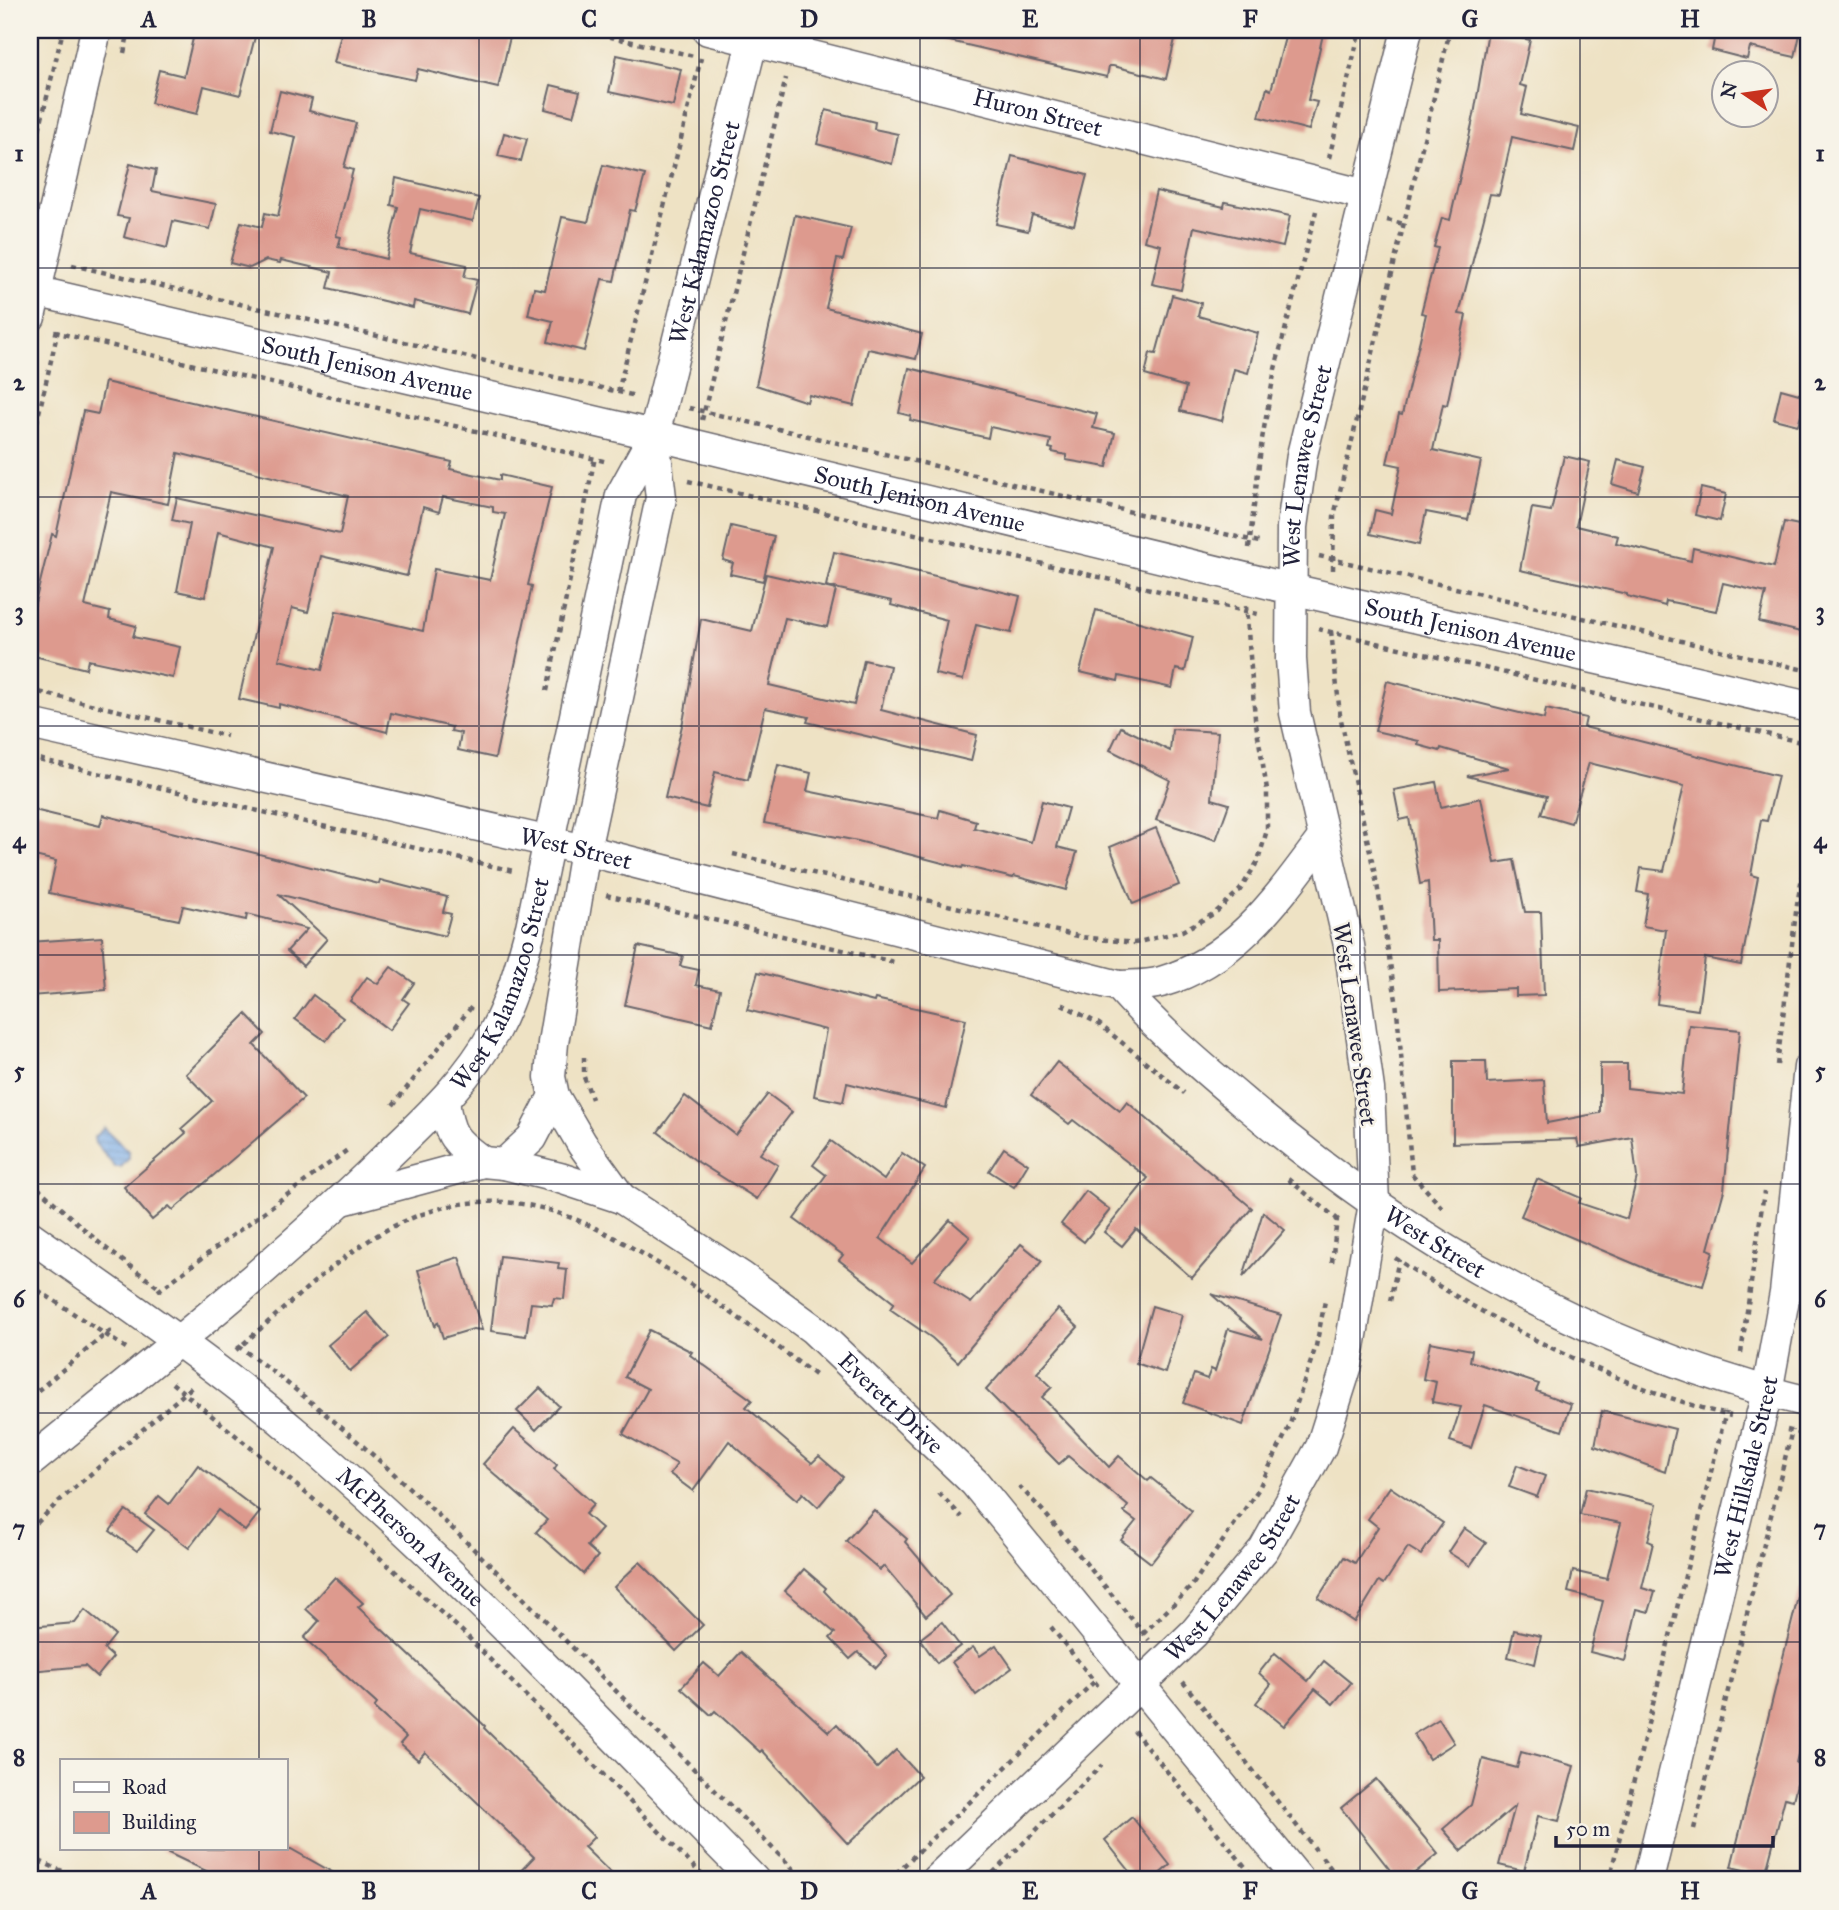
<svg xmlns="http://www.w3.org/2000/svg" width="1839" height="1910" font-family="'IM FELL Great Primer',serif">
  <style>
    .water { fill: url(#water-rules); stroke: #506892; stroke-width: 2 }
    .building { fill: #dd9a8e; fill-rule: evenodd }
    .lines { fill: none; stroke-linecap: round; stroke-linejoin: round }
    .minor-casing { stroke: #69656b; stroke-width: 33 }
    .path { stroke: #69656b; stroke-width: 4.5; stroke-dasharray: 5 5; stroke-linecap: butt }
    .minor { stroke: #fff; stroke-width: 30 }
    .grid { fill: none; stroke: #22223b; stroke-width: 2; stroke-opacity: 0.55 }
    .labels { text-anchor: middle; stroke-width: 5; stroke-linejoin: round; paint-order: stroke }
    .street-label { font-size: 24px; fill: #22223b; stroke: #f7f3e8 }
    .neatline { fill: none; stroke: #22223b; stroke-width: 2.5 }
    .grid-label { font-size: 23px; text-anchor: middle; font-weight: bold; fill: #22223b }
  </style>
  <defs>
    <pattern id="water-rules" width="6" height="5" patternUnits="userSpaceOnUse" patternTransform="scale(1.75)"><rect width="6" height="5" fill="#7daee9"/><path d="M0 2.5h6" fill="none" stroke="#668dbe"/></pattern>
  </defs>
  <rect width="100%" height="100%" fill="#f7f3e8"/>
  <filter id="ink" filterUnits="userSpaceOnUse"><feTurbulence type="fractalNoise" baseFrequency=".0143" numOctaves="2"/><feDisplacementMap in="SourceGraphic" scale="14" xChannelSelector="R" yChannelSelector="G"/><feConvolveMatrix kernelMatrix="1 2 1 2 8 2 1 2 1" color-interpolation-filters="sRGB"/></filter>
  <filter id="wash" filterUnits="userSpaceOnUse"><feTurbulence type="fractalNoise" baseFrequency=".00686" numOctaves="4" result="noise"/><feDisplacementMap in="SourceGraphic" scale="28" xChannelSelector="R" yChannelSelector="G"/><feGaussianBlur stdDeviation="1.57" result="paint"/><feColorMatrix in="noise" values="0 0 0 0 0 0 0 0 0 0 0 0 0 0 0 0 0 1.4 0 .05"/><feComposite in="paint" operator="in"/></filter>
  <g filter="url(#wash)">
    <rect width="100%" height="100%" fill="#eee2c4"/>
    <polygon class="water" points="104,1128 128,1151 129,1158 121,1167 115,1167 95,1143 94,1137"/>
    <g id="blocks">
      <g class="building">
        <polygon points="195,30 243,30 256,33 240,95 204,86 197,114 151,103 159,70 184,76"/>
        <polygon points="342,30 482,30 510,37 498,88 418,69 415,80 334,63"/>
        <polygon points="942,30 1177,30 1166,79 1113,66 1109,66 1107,77 1061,67 941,39"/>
        <polygon points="1287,30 1324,30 1308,100 1317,102 1309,130 1259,117 1267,88 1271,90"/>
        <polygon points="1716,30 1801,30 1795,57 1750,47 1747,59 1712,50"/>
        <polygon points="1488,31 1530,40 1520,85 1527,87 1521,114 1579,128 1574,151 1512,137 1499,195 1490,194 1459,314 1466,315 1447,405 1443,404 1433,450 1481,461 1474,494 1468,520 1426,512 1419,545 1370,534 1375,510 1391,514 1401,466 1387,463 1399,414 1402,415 1426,314 1421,313 1438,248 1434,247 1442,218 1450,220 1474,115"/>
        <polygon points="617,55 681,69 673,106 609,92"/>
        <polygon points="551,85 580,92 573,116 545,109"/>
        <polygon points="280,91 312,99 309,111 356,123 344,167 353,170 336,236 341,237 338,247 386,259 398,207 391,205 396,178 479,198 473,221 420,209 410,253 467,265 464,277 477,280 468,314 414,301 413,308 328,288 332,272 281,260 280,263 266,260 250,268 230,263 241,222 262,227 265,213 278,216 296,137 270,131"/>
        <polygon points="826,110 875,122 874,129 898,134 892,164 817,144"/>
        <polygon points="504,133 527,139 521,161 498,156"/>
        <polygon points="1012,156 1087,175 1074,225 1032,215 1028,231 996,224"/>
        <polygon points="130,164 156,170 152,191 216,204 210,229 173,221 167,248 124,237 129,218 117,216"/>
        <polygon points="603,165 645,175 635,211 630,210 614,281 602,279 584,351 548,342 553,321 528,315 534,288 545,290 562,217 588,222"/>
        <polygon points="1156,191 1224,207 1225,202 1290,216 1283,247 1194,227 1181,290 1152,284 1161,245 1144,241"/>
        <polygon points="795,215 851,228 843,260 837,259 826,308 922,334 916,359 868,349 854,406 809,395 807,402 756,385"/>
        <polygon points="1172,295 1201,303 1198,316 1258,333 1248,373 1234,369 1222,421 1180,411 1186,387 1145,375 1150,353 1156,354"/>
        <polygon points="909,368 1097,414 1093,428 1115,433 1107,467 1066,460 1067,455 1052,452 1053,449 1049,448 1051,440 990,427 988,438 910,420 911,416 899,413"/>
        <path d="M105,382L452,462L450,469L500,480V475L552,487L528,585L532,586L495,758L458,750L461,733L451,731L452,727L391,713L387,732L279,704V708L239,699L274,547L218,532L205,597L177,591L190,524L172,520L177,498L340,534L348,496L178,453L168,504L111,492L85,606L110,612L109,619L136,626L133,637L180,647L173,678L88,660L86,669L30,655V623L52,534L56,536L83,411L98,414ZM443,497L493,507V512L505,514L490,580L434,569L423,631L336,611L322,670L279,660L292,608L308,612L321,556L407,576L423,507L439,512Z"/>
        <polygon points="1781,389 1806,396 1798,425 1774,419"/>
        <polygon points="1564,456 1590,462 1576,526 1618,536 1616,543 1691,561 1693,548 1774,567 1784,522 1809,527 1809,634 1759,622 1766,593 1723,583 1716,611 1666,601 1665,606 1627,596 1627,594 1520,570 1532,508 1551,511"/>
        <polygon points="1618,460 1645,467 1638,492 1612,484"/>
        <polygon points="1701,488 1726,494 1720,521 1695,515"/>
        <polygon points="731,526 774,536 763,581 730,574 733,563 723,560"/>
        <polygon points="834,552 1020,596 1011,633 976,625 963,680 935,674 947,620 891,605 892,601 826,586"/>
        <polygon points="766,574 836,590 827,627 785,618 769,685 854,705 864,660 890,666 881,710 977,735 971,761 807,722 809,717 765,708 748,780 715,772 707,808 665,798 684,717 701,619 752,631"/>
        <polygon points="1096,610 1193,637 1185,671 1176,669 1172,688 1119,676 1118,681 1080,672"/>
        <polygon points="1387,681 1544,719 1546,709 1586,718 1584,727 1778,776 1767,821 1761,820 1751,875 1758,877 1741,965 1705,958 1698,1010 1657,1004 1666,930 1643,926 1648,894 1637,892 1641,868 1664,871 1684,786 1589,763 1571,823 1541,814 1547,796 1467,776 1509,768 1441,748 1440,751 1418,745 1419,741 1375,731"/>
        <polygon points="1121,727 1170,751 1172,729 1218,732 1212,799 1229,804 1216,840 1156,820 1170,780 1110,750"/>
        <polygon points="778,765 811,773 807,791 938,818 940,810 976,821 974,828 1031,842 1042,801 1068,808 1057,847 1077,852 1066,890 1014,876 1013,878 963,866 962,868 858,841 764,823"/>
        <polygon points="1436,782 1441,807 1481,798 1495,863 1514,860 1525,912 1541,912 1544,995 1516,996 1516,989 1439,992 1438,940 1431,940 1428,882 1420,884 1409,818 1400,820 1394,790"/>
        <polygon points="30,809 100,826 103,815 379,884 380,880 447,897 443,912 451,914 445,936 278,894 327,939 303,966 287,951 307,929 247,914 246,920 183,906 179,920 49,893 56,861 30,855"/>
        <polygon points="1156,828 1179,885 1133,904 1110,847"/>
        <polygon points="102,937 106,990 30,996 30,942"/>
        <polygon points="638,946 683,956 680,966 699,970 696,985 720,990 712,1025 625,1005"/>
        <polygon points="391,967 414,983 403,999 409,1003 389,1030 350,1001 367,977 378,984"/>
        <polygon points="758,972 874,1002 875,999 966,1019 946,1108 847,1083 843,1102 814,1096 826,1030 747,1010"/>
        <polygon points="313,995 343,1018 326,1041 295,1019"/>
        <polygon points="246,1014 265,1034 254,1045 304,1098 173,1210 169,1206 152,1220 124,1187 186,1133 182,1128 212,1101 186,1074"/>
        <polygon points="1689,1025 1740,1030 1724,1190 1708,1249 1713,1251 1703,1286 1656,1273 1521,1216 1537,1179 1581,1198 1579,1203 1627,1219 1637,1177 1632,1137 1579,1147 1577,1139 1453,1143 1453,1061 1486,1061 1487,1083 1544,1080 1547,1123 1600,1113 1600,1064 1627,1064 1627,1088 1682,1094"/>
        <polygon points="1057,1062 1120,1111 1127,1102 1252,1208 1192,1278 1136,1229 1122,1246 1104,1232 1148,1178 1073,1120 1069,1124 1031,1095"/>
        <polygon points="768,1094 792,1112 760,1154 778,1165 757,1199 695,1160 658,1132 685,1096 736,1135"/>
        <polygon points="831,1141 884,1180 902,1153 925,1168 880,1238 912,1263 950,1220 970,1237 934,1279 971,1303 1021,1244 1042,1261 958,1362 932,1338 890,1309 894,1303 839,1260 843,1255 794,1219 826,1175 813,1165"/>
        <polygon points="1004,1148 1028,1164 1014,1187 989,1171"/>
        <polygon points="1086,1191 1110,1210 1084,1242 1061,1224"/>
        <polygon points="1263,1212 1285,1230 1243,1277"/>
        <polygon points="500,1256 559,1263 558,1269 567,1270 564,1299 554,1298 552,1305 531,1303 526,1336 491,1331"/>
        <polygon points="459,1257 482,1330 473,1329 443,1338 438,1322 435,1326 418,1270"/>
        <polygon points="1211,1294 1281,1315 1243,1425 1183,1403 1194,1374 1207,1379 1211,1369 1215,1371 1228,1329 1263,1339"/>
        <polygon points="1152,1306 1182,1315 1165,1373 1136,1363"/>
        <polygon points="1058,1309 1078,1327 1037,1373 1052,1387 1042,1397 1109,1467 1119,1456 1148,1481 1151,1478 1192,1511 1151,1563 1121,1540 1136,1521 1124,1512 1128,1506 1068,1456 1059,1464 986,1390"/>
        <polygon points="367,1312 389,1337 350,1371 328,1345"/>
        <polygon points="649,1330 692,1352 690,1355 752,1400 746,1407 812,1463 819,1456 843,1477 818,1507 803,1493 797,1500 729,1441 693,1491 670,1474 677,1464 623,1434 648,1389 625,1377"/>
        <polygon points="1430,1342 1472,1350 1470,1361 1539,1384 1536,1391 1571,1404 1562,1431 1485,1405 1471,1448 1450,1441 1461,1407 1432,1402 1436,1382 1423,1379"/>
        <polygon points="540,1388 559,1406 536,1430 517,1411"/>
        <polygon points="1602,1411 1675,1429 1665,1472 1595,1446"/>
        <polygon points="514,1429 557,1465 554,1469 594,1504 585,1514 602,1529 587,1546 598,1556 583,1574 536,1532 547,1520 483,1464"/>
        <polygon points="198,1465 260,1512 245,1531 218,1510 189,1548 145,1514 159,1496 169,1504"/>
        <polygon points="1517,1465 1545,1476 1537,1497 1509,1487"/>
        <polygon points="1390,1487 1443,1523 1421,1555 1408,1547 1384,1584 1379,1581 1354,1622 1318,1598 1344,1557 1355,1563 1378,1527 1368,1519"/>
        <polygon points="1586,1488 1657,1504 1648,1541 1653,1543 1642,1588 1655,1592 1649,1612 1637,1609 1625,1661 1590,1652 1603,1601 1568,1592 1573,1571 1607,1579 1621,1523 1580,1515"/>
        <polygon points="126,1510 154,1530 137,1551 110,1531"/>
        <polygon points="874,1510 907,1539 905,1542 950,1595 926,1616 884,1566 880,1570 846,1541"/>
        <polygon points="1464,1528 1486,1543 1470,1566 1448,1552"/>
        <polygon points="640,1562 703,1625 676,1651 614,1587"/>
        <polygon points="804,1569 826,1588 824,1591 887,1656 876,1668 858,1652 850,1659 830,1638 835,1633 785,1591"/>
        <polygon points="335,1577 363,1603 358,1607 485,1726 484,1728 594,1837 584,1847 618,1880 512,1880 534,1857 425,1752 418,1760 400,1744 406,1737 374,1708 377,1704 304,1638 319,1621 306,1609"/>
        <polygon points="1800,1589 1809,1590 1809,1708 1796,1763 1802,1764 1793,1800 1785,1798 1765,1875 1731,1867"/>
        <polygon points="85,1610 115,1635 104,1649 113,1657 97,1677 85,1666 30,1671 30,1627 75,1623"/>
        <polygon points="942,1622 960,1646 937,1663 920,1639"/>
        <polygon points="1514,1630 1541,1636 1535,1664 1508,1657"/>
        <polygon points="996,1645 1012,1668 976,1695 952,1662 973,1647 980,1656"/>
        <polygon points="741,1652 829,1732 837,1724 877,1768 896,1750 920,1776 848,1844 762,1750 760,1752 715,1711 711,1715 681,1688 704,1663 719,1676"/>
        <polygon points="1275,1653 1308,1681 1324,1661 1351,1683 1333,1704 1315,1689 1284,1726 1256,1703 1271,1684 1259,1673"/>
        <polygon points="1439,1719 1454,1743 1429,1759 1414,1734"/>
        <polygon points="1521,1752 1574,1766 1559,1821 1538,1816 1524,1871 1499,1865 1515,1806 1462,1851 1443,1829 1471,1805 1483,1759 1517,1768"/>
        <polygon points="1376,1779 1438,1854 1406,1880 1398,1880 1341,1808"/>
        <polygon points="1132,1817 1170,1865 1152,1880 1137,1880 1105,1840"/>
        <polygon points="160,1849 291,1849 346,1880 225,1880"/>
      </g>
    </g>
  </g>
  <g filter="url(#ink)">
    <use href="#blocks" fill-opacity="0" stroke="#69656b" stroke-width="2"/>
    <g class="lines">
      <defs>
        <g id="minor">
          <path id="s1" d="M708,30L1366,195"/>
          <path id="s2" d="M30,290L654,435L1291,589L1809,707"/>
          <polyline points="30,317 96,30"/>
          <path id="s3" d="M30,724L585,850L1119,986C1158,1030 1202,1067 1247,1105C1415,1246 1595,1351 1809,1402"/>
          <path d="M1119,986C1133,985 1148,986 1161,982C1236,960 1278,898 1322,839"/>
          <polyline points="554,1096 582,1144 621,1198"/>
          <path d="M444,1100C448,1136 455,1142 483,1162"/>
          <polyline points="504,1164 532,1138 554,1096 550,1077 553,1043 585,850 661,498 654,435"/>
          <path id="s4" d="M346,1199L483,1162L504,1164L560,1178L621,1198L742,1277L813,1329L975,1483L1299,1880"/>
          <path id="s5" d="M30,1236C120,1300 213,1362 297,1434C459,1572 605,1729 754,1880"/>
          <path id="s6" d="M30,1462C150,1364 273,1268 384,1159C424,1120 467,1082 494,1032C512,999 521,963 531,927L621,495L654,435L755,30"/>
          <path id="s7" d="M936,1880L1194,1633L1264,1549L1321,1447L1347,1365L1374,1203L1369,1089L1349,945L1295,713L1291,659L1292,527L1302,455L1407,30"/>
          <path id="s8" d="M1648,1880L1767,1392L1785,1293L1809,1067"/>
        </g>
      </defs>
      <use href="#minor" class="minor-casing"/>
      <g class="path">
        <polyline points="580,30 694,56"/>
        <polyline points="124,53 129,30"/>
        <polyline points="1329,158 1360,30"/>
        <polyline points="30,168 63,30"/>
        <polyline points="1387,220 1404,224"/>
        <polyline points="72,265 636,396"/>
        <polyline points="54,332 608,462"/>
        <polyline points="618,392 701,58"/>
        <polyline points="689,408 1263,543"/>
        <polyline points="702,420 786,78"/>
        <polyline points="30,452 58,330"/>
        <polyline points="688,481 1262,615"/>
        <polyline points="1249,548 1262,439 1275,369 1316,211"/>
        <polyline points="1319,556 1809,671"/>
        <polyline points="1333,570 1334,516 1450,30"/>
        <polyline points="1318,629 1809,744"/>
        <polyline points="1331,631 1340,715 1377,884 1396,1000 1412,1174 1445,1211"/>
        <polyline points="30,690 227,736"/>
        <polyline points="547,691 595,457"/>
        <polyline points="30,757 513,871"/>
        <polyline points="733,854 1082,937 1135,943 1182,931 1215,913 1240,890 1258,861 1267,830 1267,789 1255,718 1246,606"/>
        <polyline points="606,895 894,962"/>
        <polyline points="1062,1004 1099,1024 1184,1093"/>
        <polyline points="584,1057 584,1077 592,1099"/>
        <polyline points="1777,1065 1797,904 1809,840"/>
        <polyline points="393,1105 473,1005"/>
        <polyline points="1288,1179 1341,1222"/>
        <polyline points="30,1181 103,1246 158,1287"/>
        <path d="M1395,1258C1491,1322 1619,1388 1731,1416"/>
        <polyline points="1332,1262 1337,1219"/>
        <polyline points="30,1285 126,1348"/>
        <polyline points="158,1291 350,1148"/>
        <polyline points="1390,1301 1399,1259"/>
        <path d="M238,1346C357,1432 461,1535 565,1640C645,1720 725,1800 804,1880"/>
        <path d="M236,1350C281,1312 343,1251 394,1226C500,1174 580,1213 670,1271C721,1304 768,1339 816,1376"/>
        <polyline points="1741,1353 1764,1192"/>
        <polyline points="1804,1373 1809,1340"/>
        <polyline points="172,1383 324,1508 463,1632 707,1880"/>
        <polyline points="30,1397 113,1328"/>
        <polyline points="1787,1430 1809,1435"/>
        <polyline points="1019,1486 1043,1511 1149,1640"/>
        <polyline points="939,1493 962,1517"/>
        <polyline points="30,1530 58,1502 192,1387"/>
        <polyline points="1051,1627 1098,1686"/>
        <polyline points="1143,1634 1191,1587 1258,1490 1289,1427 1316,1346 1325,1301"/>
        <polyline points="1183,1682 1316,1850"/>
        <polyline points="1134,1731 1256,1880"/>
        <polyline points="1694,1829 1792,1430"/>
        <polyline points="30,1857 83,1880"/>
        <polyline points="1322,1857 1340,1880"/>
        <polyline points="889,1880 1094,1682"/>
        <polyline points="986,1880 1102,1765"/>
        <polyline points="1609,1880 1726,1412"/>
      </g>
      <use href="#minor" class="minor"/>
    </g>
  </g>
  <path class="grid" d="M259,30V1761M479,30V1880M699,30V1880M920,30V1880M1140,30V1880M1360,30V1880M1580,30V1880M30,268H1809M30,497H1809M30,726H1809M30,955H1809M30,1184H1809M30,1413H1809M30,1642H1809M259,1849V1880"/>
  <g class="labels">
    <g class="street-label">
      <text dy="8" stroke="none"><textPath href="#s1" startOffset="340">Huron Street</textPath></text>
      <text dy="8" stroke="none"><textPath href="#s6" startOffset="1465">West Kalamazoo Street</textPath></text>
      <text dy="8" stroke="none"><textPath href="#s2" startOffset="346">South Jenison Avenue</textPath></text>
      <text dy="8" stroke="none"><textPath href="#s7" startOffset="1580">West Lenawee Street</textPath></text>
      <text dy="8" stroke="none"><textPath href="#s2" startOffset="914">South Jenison Avenue</textPath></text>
      <text dy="8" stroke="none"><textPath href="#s2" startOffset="1480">South Jenison Avenue</textPath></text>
      <text dy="8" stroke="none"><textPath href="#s3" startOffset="560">West Street</textPath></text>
      <text dy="8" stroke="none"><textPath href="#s6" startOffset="682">West Kalamazoo Street</textPath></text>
      <text transform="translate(1355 1024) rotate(82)" y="8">West Lenawee Street</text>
      <text dy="8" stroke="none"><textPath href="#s3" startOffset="1528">West Street</textPath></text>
      <text dy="8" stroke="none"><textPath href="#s4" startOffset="625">Everett Drive</textPath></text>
      <text dy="8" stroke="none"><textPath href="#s8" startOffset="415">West Hillsdale Street</textPath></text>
      <text dy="8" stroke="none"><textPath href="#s5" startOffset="486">McPherson Avenue</textPath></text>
      <text dy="8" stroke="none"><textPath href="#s7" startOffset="425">West Lenawee Street</textPath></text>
    </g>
  </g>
  <rect width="1839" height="1910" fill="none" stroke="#f7f3e8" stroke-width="77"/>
  <rect x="60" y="1759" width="228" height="91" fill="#f7f3e8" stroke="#a29fa3" stroke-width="2"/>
  <rect x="74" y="1782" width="35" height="10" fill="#ffffff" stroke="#a29fa3" stroke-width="2"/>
  <text x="122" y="1794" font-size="21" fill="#22223b">Road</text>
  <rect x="74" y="1812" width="35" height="21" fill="#dd9a8e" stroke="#a29fa3" stroke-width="2"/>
  <text x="122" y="1829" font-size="21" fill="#22223b">Building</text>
  <g transform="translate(1745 94) rotate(283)"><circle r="33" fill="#f7f3e8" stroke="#a29fa3" stroke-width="2"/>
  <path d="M0-5L12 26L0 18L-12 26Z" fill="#c8321e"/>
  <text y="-10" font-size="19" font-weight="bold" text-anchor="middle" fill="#22223b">N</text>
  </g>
  <path d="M1556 1836v10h217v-10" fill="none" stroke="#22223b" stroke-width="3.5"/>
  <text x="1566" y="1836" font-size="21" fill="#22223b" stroke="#f7f3e8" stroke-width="5" paint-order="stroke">50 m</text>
  <rect x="38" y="38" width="1762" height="1833" class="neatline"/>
  <g class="grid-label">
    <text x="149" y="27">A</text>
    <text x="369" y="27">B</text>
    <text x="589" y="27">C</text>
    <text x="809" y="27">D</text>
    <text x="1030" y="27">E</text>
    <text x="1250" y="27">F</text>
    <text x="1470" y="27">G</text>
    <text x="1690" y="27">H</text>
    <text x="19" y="161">1</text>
    <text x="1820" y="161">1</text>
    <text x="19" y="390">2</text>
    <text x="1820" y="390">2</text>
    <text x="19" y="619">3</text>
    <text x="1820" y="619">3</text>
    <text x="19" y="848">4</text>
    <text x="1820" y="848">4</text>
    <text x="19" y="1078">5</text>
    <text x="1820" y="1078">5</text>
    <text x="19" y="1307">6</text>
    <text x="1820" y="1307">6</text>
    <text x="19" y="1536">7</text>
    <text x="1820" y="1536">7</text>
    <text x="19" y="1765">8</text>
    <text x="1820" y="1765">8</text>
    <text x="149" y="1899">A</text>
    <text x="369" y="1899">B</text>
    <text x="589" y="1899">C</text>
    <text x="809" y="1899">D</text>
    <text x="1030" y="1899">E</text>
    <text x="1250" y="1899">F</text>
    <text x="1470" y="1899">G</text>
    <text x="1690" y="1899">H</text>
  </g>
</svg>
